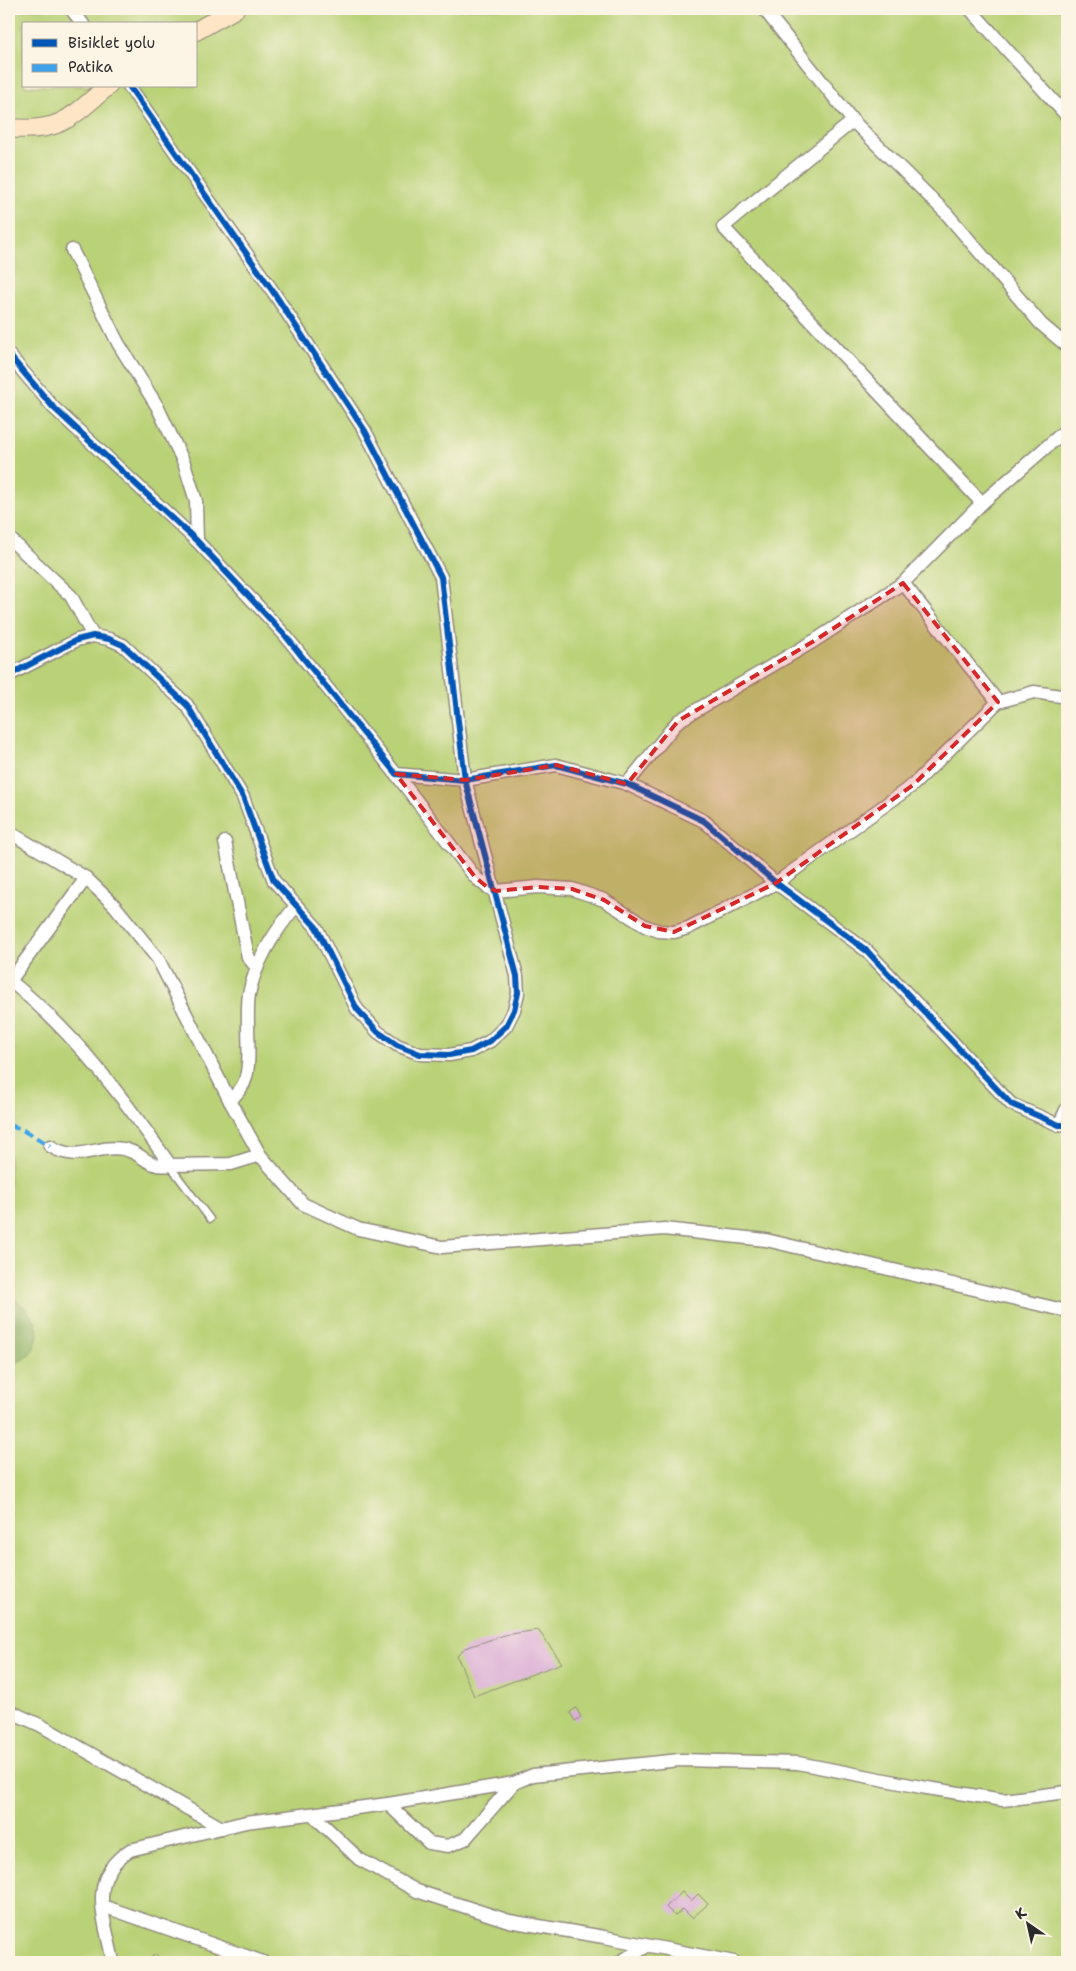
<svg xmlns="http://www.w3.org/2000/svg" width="1076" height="1971" font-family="'Shantell Sans',sans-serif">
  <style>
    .green { fill: #b9d277; stroke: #727e51; fill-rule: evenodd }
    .forest { fill: #92b468; stroke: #5e704a }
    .building { fill: #d9abd5 }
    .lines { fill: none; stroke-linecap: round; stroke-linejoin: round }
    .lane-casing { stroke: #90897c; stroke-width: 9 }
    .street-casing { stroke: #90897c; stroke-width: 15 }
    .secondary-casing { stroke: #90897c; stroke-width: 20 }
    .lane { stroke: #fff; stroke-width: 6 }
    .street { stroke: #fff; stroke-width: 12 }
    .secondary { stroke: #fee5c5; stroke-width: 18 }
    .quiet { stroke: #3ea3eb; stroke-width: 5; stroke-dasharray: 10 5; stroke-linecap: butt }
    .cycleway-casing { stroke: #fcf5e5; stroke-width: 9 }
    .cycleway { stroke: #0057b8; stroke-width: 6 }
    .marked { fill: #d62828; fill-opacity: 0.2; stroke: #d62828; stroke-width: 4; stroke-dasharray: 10 6; stroke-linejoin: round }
  </style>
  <rect width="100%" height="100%" fill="#fcf5e5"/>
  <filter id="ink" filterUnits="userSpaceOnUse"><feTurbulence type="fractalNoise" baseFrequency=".02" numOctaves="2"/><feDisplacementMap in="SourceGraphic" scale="10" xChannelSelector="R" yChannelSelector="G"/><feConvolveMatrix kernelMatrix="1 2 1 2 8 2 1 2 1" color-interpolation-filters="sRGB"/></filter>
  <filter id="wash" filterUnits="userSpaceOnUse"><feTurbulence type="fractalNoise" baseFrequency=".0096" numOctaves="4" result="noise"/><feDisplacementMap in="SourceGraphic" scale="20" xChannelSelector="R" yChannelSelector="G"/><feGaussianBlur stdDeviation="1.12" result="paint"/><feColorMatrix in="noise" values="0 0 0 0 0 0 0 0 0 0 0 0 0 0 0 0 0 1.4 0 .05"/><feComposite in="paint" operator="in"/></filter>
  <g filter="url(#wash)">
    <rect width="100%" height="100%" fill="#f5e7cd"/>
    <path class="green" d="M9,9H1067V1962H9V1364H13L33,1318L9,1293ZM24,24H196V86H24Z"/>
    <path class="forest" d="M9,1293C17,1301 27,1309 33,1318C46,1338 30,1362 9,1364Z"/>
    <g id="blocks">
      <g class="building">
        <polygon points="538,1630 562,1663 474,1696 457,1656 465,1648 505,1635"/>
        <polygon points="576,1708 581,1717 575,1721 570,1712"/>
        <polygon points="682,1892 691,1901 698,1894 708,1904 692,1918 683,1909 675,1916 666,1907"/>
        <polygon points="156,1954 162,1962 145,1962"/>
      </g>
    </g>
  </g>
  <g filter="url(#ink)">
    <use href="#blocks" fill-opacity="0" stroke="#90897c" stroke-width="1"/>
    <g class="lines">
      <defs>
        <polyline id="lane" points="170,1166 210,1219"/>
        <g id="street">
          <polyline points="71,9 83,24"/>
          <polyline points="764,9 853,121 946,213 1041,324 1067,346"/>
          <polyline points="970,9 1067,116"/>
          <polyline points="853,121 723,227 982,503"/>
          <polyline points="72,250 118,343 157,406 184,463 196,501 197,541"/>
          <polyline points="9,355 53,407 197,541 284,634 396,774 465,780 556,765 627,784 704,821 776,883 867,951 1011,1104 1059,1125 1067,1125"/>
          <polyline points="9,538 71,596 93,636"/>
          <polyline points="903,583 998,702"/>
          <polyline points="9,675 77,640 93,636 109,639 123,645 187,705 243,797 274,881 316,927 357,1009 378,1032 397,1045 420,1054 449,1055 471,1051 490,1041 506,1026 514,1010 518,993 517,976 465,780 441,577 365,431 274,293 129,86"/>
          <polyline points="396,774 475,877 487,887 496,891 538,887 572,889 604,900 645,926 659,931 674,932 688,928 776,883 913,785 998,702 1034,692 1067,697"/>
          <polyline points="627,784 678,721 814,641 903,583 982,503 1067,429"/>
          <polyline points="9,832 86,878 114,905 158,959 230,1101 260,1155 303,1204 358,1229 442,1247 664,1229 766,1240 1067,1311"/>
          <polyline points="225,842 248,957 257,968"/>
          <path d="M9,980C73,1031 124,1098 170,1165L231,1164L260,1155"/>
          <polyline points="10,981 86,878"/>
          <path d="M230,1101C235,1095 241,1090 244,1083C253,1063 245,1019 249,994C256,960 274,932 296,906"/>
          <polyline points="1059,1125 1067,1108"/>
          <path d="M50,1146C79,1164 96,1144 123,1149C143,1152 147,1169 170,1165"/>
          <polyline points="9,1711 40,1725 222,1828"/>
          <polyline points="388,1804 429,1843 448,1846 465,1839 514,1783"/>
          <polyline points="312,1814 359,1859 417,1891 509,1921 604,1937 734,1962"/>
          <polyline points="103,1906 263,1962"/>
          <path d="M113,1962C105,1919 86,1878 130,1850L246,1822L388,1804L514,1783L533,1775L680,1760L798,1763L921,1787L1003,1800L1067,1792"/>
          <polyline points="620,1962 647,1946"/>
        </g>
        <g id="secondary">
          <polyline points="196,31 235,9"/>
          <path d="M9,128C61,133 70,118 108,86"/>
        </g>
      </defs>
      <use href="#lane" class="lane-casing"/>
      <use href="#street" class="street-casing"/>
      <use href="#secondary" class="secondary-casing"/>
      <use href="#lane" class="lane"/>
      <use href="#street" class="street"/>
      <use href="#secondary" class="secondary"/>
      <polyline class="quiet" points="9,1125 25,1131 50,1146"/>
      <defs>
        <g id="cycleway">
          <polyline points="9,355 53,407 197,541 284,634 396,774 465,780 556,765 627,784 704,821 776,883 867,951 1011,1104 1059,1125 1067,1125"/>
          <polyline points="9,675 77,640 93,636 109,639 123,645 187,705 243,797 274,881 316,927 357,1009 378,1032 397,1045 420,1054 449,1055 471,1051 490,1041 506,1026 514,1010 518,993 517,976 465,780 441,577 365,431 274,293 129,86"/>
        </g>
      </defs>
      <use href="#cycleway" class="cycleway-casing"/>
      <use href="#cycleway" class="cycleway"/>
    </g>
  </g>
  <path class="marked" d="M903,583L998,702L913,785L776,883L674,932L645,926L604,900L572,889L538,887L496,891L487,887L475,877L396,774L465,780L556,765L627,784L678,721L814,641Z"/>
  <rect width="1076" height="1971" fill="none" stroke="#fcf5e5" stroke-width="30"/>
  <rect x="22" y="22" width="175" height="65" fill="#fcf5e5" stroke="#a8a49b"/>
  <rect x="32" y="39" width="25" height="8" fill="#0057b8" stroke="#a8a49b"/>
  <text x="68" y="48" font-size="15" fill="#2b2b2b">Bisiklet yolu</text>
  <rect x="32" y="64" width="25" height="8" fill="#3ea3eb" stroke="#a8a49b"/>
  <text x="68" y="72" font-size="15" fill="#2b2b2b">Patika</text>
  <g transform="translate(1028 1924) rotate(326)" stroke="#fcf5e5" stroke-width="4" paint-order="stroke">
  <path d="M0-4L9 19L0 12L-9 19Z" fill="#2b2b2b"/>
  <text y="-8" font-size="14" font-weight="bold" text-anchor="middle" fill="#2b2b2b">K</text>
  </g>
</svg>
